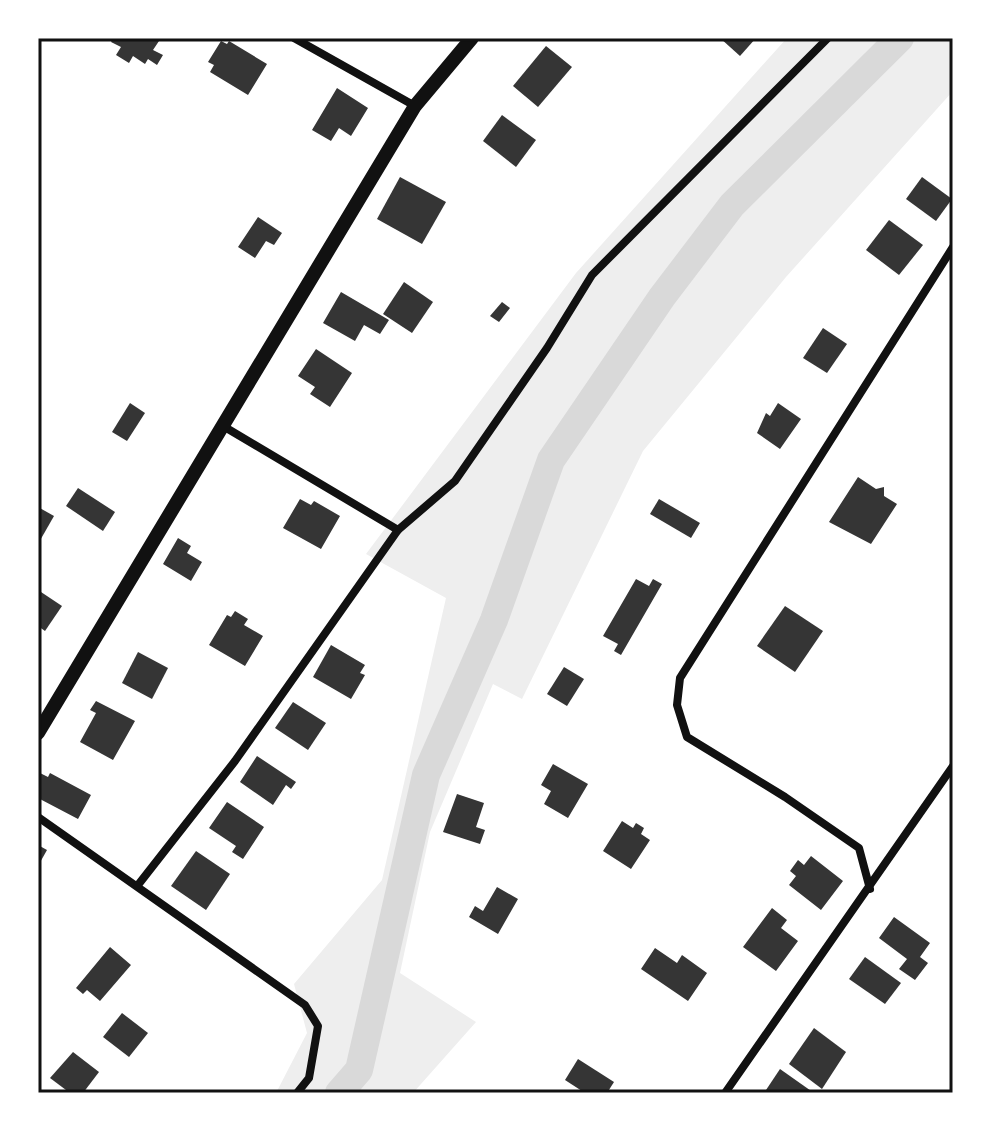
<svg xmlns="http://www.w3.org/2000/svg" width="991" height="1131" font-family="Roboto,sans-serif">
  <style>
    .green { fill: #eee }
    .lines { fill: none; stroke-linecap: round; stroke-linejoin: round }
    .canal { stroke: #d9d9d9; stroke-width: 28 }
    .building { fill: #353535 }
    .minor { stroke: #111; stroke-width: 8 }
    .tertiary { stroke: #111; stroke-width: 14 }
    .neatline { fill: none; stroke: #111; stroke-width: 3 }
  </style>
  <rect width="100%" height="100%" fill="#fff"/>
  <polygon class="green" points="787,38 953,38 953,91 786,277 643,451 522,699 493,684 430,832 400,973 476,1022 413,1093 276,1093 307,1033 294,984 382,880 446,598 366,554 576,273"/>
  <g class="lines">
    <polyline class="canal" points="339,1093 359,1070 426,775 494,620 551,460 662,297 732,205 900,38"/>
  </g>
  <g class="building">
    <polygon points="113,38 161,38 153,50 163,55 157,65 148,59 145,64 133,56 129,63 116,55 121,47 111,42"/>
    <polygon points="720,38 756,38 740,56"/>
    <polygon points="221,41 227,44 229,41 267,64 248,95 210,72 214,65 208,62"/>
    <polygon points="546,46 572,67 538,107 513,86"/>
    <polygon points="337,88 368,108 351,136 339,128 331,141 312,130"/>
    <polygon points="502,115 536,140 516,167 483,141"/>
    <polygon points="400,177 446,202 422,244 377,219"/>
    <polygon points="922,177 952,199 936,221 906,199"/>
    <polygon points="258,217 282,233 274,245 266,241 255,258 238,247"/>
    <polygon points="889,220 923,245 899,275 866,250"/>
    <polygon points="404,282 433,302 412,333 383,314"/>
    <polygon points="341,292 389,320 380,334 364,325 355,341 323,323"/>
    <polygon points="502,302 510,308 499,322 490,316"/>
    <polygon points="823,328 847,344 827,373 803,358"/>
    <polygon points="316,349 352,373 330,407 310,394 315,387 298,376"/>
    <polygon points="130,403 145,413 127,441 112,432"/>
    <polygon points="778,403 801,419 780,449 757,433 766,413 770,416"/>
    <polygon points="858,477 876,489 884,487 884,496 897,504 871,544 829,522"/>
    <polygon points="78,488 115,512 103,531 66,506"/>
    <polygon points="300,499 311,505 314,501 340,516 321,549 283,528"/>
    <polygon points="659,499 700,523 691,538 650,514"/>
    <polygon points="38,507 54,516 38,544"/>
    <polygon points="178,538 191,546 187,553 202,562 191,581 163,564"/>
    <polygon points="636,579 649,586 653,579 662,584 621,655 614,651 618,644 603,636"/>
    <polygon points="38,590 62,606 45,631 38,626"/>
    <polygon points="785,606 823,631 795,672 757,646"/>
    <polygon points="235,611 248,619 244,625 263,636 245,666 209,645 227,615 231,617"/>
    <polygon points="331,645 365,665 360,673 365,675 351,699 313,677"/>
    <polygon points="138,652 168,668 152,699 122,683"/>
    <polygon points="564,667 584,679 567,706 547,694"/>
    <polygon points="96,701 135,721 113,760 80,742 96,713 90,710"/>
    <polygon points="293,702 326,723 308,750 275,728"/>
    <polygon points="257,756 296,782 291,789 286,785 273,805 240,782"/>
    <polygon points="553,764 588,784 568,818 544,804 551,791 541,785"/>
    <polygon points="38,772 48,777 50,773 91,795 78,819 38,798"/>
    <polygon points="457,794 484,803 476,827 485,830 480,844 443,832"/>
    <polygon points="227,802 264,827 243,859 232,852 236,846 209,828"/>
    <polygon points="622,821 633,828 636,823 644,828 641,834 650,840 631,869 603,851"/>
    <polygon points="38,845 47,850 38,866"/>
    <polygon points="196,851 230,874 206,910 171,886"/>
    <polygon points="811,856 843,881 821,910 789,885 796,876 790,871 798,860 804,865"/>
    <polygon points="497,887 518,899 498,934 469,917 475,906 483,911"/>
    <polygon points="772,908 787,920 781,928 798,941 776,971 743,947"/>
    <polygon points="894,917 930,943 920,957 928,963 915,980 899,969 907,959 879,938"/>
    <polygon points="110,947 131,965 100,1001 87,990 83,994 76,988"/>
    <polygon points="655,948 677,963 682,955 707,973 688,1001 641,969"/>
    <polygon points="865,957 901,983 885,1004 849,979"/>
    <polygon points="122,1013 148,1033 129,1057 103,1037"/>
    <polygon points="814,1028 846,1052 822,1089 789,1064"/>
    <polygon points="73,1052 99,1072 83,1093 70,1093 50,1078"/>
    <polygon points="578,1059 614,1082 607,1093 585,1093 565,1080"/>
    <polygon points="780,1069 814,1093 764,1093"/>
  </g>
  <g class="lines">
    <g class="minor">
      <polyline points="294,38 415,106"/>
      <polyline points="223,426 398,530"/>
      <polyline points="38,817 305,1005 318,1026 309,1078 297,1093"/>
      <polyline points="138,885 235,761 398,530 455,481 547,348 592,275 828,38"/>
      <polyline points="870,889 859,848 785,797 687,737 677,705 680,678 953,247"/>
      <polyline points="725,1093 953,766"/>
    </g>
    <polyline class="tertiary" points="38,733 415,106 472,38"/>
  </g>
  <rect width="991" height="1131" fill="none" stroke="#ffffff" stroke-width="80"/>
  <rect x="40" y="40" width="911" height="1051" class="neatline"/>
</svg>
